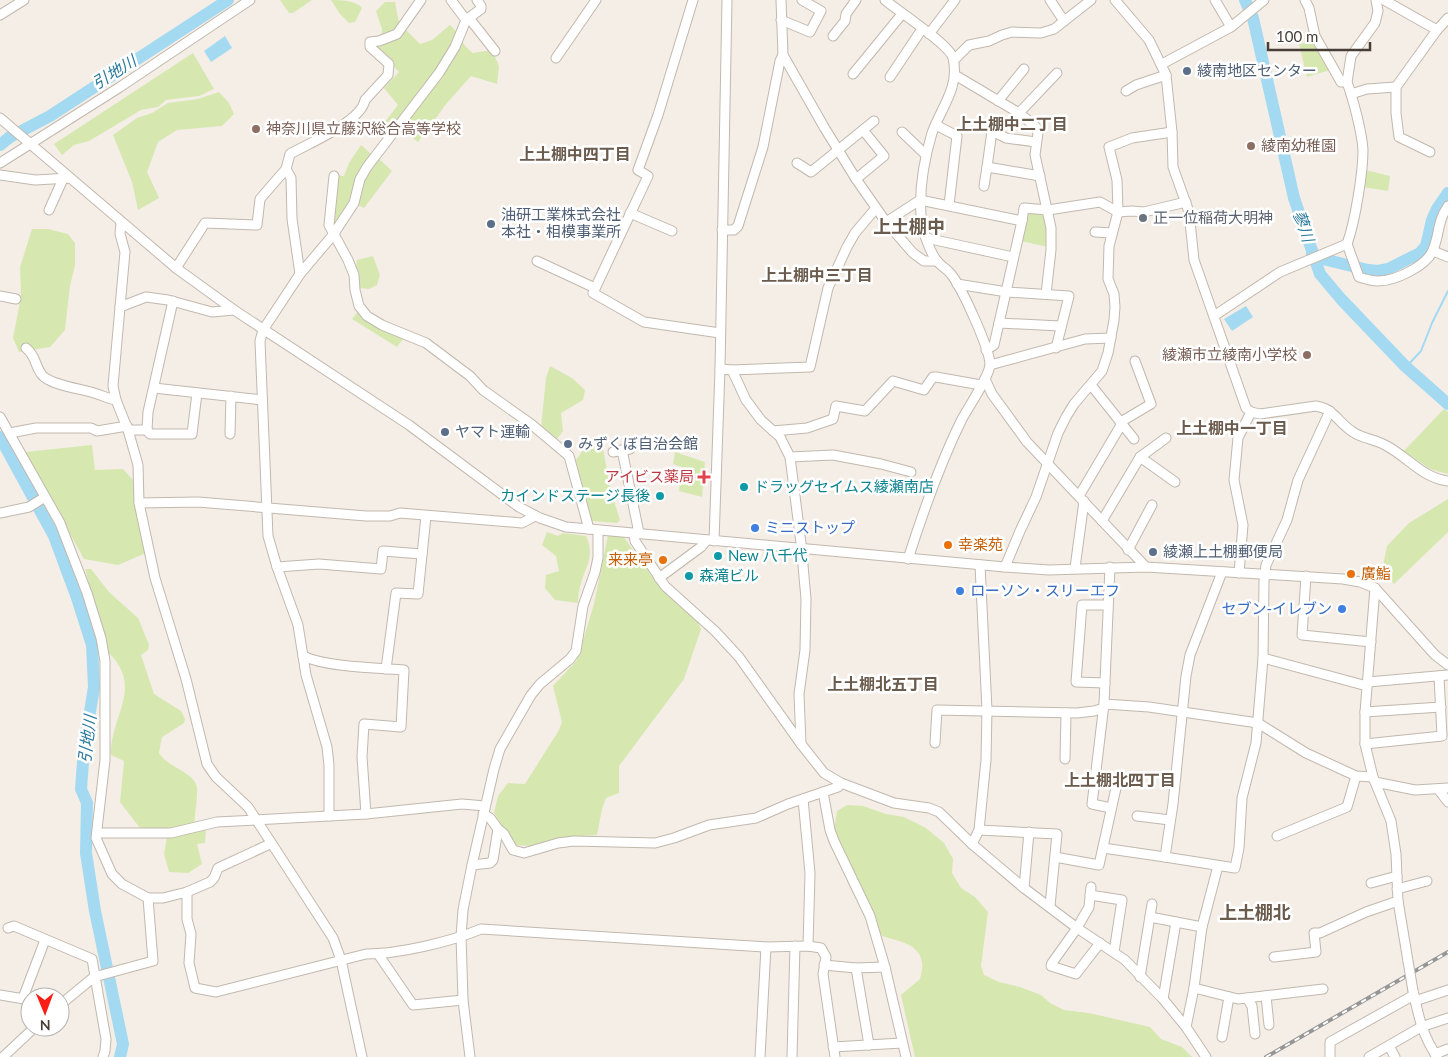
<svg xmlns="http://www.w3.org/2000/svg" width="1448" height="1057" font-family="Lato,'Noto Sans JP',sans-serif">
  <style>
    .green { fill: #d6e8b0 }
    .water { fill: #a3daf1 }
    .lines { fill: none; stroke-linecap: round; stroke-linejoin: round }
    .stream { stroke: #a3daf1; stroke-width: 2 }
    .river { stroke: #a3daf1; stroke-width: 12 }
    .minor-casing { stroke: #c2b8ad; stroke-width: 11 }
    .minor { stroke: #fff; stroke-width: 9 }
    .rail-casing { stroke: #969696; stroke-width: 4 }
    .rail { stroke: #fff; stroke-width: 2; stroke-dasharray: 5.5; stroke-linecap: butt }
    .minor-bridge-casing { stroke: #c2b8ad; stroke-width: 11; stroke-linecap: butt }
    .minor-bridge { stroke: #fff; stroke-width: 9 }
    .service-dot { fill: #5c6f8a; stroke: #fff; stroke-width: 2 }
    .education-dot { fill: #8d6e63; stroke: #fff; stroke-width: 2 }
    .worship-dot { fill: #6b7280; stroke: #fff; stroke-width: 2 }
    .health-dot { fill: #e0444e; stroke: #fff; stroke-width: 2 }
    .culture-dot { fill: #0f9aa8; stroke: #fff; stroke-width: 2 }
    .shop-dot { fill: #3f7fe0; stroke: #fff; stroke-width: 2 }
    .food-dot { fill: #e8710a; stroke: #fff; stroke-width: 2 }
    .labels { text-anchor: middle; stroke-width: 5; stroke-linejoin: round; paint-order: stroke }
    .service-label { font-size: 15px; fill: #4e5e75; stroke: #fff; text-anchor: start }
    .education-label { font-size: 15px; fill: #785e54; stroke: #fff; text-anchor: start }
    .worship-label { font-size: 15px; fill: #5b616d; stroke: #fff; text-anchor: start }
    .health-label { font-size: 15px; fill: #be3a42; stroke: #fff; text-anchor: end }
    .culture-label { font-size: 15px; fill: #0d838f; stroke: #fff; text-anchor: start }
    .shop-label { font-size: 15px; fill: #366cbe; stroke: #fff; text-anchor: start }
    .food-label { font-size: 15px; fill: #c56008; stroke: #fff; text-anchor: start }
    .water-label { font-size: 16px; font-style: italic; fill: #2a799c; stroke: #fff }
    .neighbourhood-label { font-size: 16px; font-weight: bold; fill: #6a5b4d; stroke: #fff }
    .quarter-label { font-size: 18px; font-weight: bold; fill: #6a5b4d; stroke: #fff }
  </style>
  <rect width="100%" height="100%" fill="#f4eee7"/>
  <g class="green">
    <polygon points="280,0 312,0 293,13 289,13"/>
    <path d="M331,0C341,0 355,0 362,8L355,22L349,23L340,14Z"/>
    <path d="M385,2H395L399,23L420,44L432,40L450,25C460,33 460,44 473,53L492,50L499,66L497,84L471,76L447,103L418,142L400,127L390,139L378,131L398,105L384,88L399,72L377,48L381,43L382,29L376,11Z"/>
    <polygon points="1314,41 1330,70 1307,77 1299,44"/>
    <polygon points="193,53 214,89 199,96 166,100 158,107 141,110 89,141 74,145 62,155 54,144"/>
    <polygon points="219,92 229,103 234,114 222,126 177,130 158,142 147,172 159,198 138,210 132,182 113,135 137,118 152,113 168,103 198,99"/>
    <polygon points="361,145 371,154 355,180 349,201 333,225 336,175 344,176 349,163"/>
    <polygon points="379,159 392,171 364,208 356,204 363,180"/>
    <polygon points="1365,170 1390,176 1388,191 1363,187"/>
    <polygon points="1029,212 1046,216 1048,247 1021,241 1025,216"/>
    <polygon points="32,229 48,229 68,234 75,243 75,265 70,286 65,330 50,347 19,352 13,338 21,297 20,267"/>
    <polygon points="373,256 380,275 377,285 369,289 359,288 355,272 357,260"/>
    <polygon points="359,310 405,336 397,347 352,319"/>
    <polygon points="550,366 572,378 585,390 583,400 561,413 563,431 556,440 541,428 546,378"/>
    <polygon points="1444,409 1448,412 1448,474 1430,469 1404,451"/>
    <polygon points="602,442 610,488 620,520 617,523 592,521 576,460 585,447"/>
    <polygon points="92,445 95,470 123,469 133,480 137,507 146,553 118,565 84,559 25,452"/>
    <polygon points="675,452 705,462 702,497 679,491 682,467 673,464"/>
    <polygon points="1448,499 1448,532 1394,584 1382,571 1387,546 1409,523"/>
    <path d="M547,532L558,536L563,533L586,536C595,555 587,564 581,583C579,589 578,596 578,603L555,600L545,588L546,575L559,571L556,556L542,545Z"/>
    <polygon points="608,535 623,536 656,582 697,621 701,629 684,679 619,766 619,793 606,798 602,809 597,835 569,837 532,846 514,845 494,813 498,796 508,783 525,784 559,730 562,722 553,686 577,660 594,604"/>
    <path d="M85,569H91L109,592L138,618L149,645L148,650L141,655L154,694L181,711L185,719L184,723L162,737L159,753C167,767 194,772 197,787C198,796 194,819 194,831L206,830L205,843L197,844L202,864L188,873L169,872L164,854L168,831L140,828L120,802L124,761L111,755C110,716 144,688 109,653Z"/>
    <path d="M847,805L863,806L886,814L904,817L926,828L944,843L953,859L952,873L961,888L975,897L988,912L981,966L984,975L999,982L1020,987L1041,995L1050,1003L1064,1010L1089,1013L1150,1027L1161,1039L1182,1047L1192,1057H915L901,995L920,979C921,974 923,968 922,963C920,943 897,941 882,936L846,860L834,830L837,811Z"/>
  </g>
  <g class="water">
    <polygon points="225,36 232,48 211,62 204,51"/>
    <polygon points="1246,306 1253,317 1232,331 1224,319"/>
  </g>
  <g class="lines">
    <polyline class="stream" points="1406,367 1421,351 1432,323 1448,291"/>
    <g class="river">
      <polyline points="1245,0 1253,18 1294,198 1320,274 1341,299 1405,366 1448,404"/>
      <polyline points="0,145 10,137 50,116 228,0"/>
      <polyline points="1312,254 1327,260 1368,270 1378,271 1388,269 1420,253 1426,246 1432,220 1437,209 1448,193"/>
      <polyline points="0,437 54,536 77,598 92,645 94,687 84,749 81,789 87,803 86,853 95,911 123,1044 120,1057"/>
    </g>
    <defs>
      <g id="minor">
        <polyline points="451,0 466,20"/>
        <polyline points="693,0 658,115 638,170 648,176 593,293 644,322 720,333"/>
        <polyline points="781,0 783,55 824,127 856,179 886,222 913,253 924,261 937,261"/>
        <path d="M885,0C898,11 950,45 953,58C960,87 941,108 932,133C924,160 919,187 921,215C922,229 929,251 937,261C941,266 947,269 951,274C962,288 989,347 990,364C990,376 967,409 961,421C939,466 923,512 908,559"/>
        <polyline points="1050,0 1064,21"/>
        <path d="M1115,0L1149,40L1166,75L1172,132L1173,167L1189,212L1194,260L1246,408L1251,412L1260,414L1316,406C1335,409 1338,423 1353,432C1363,439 1375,439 1385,445C1407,456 1422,478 1448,481"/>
        <polyline points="1215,0 1231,27"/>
        <path d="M1305,0L1309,8L1315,36L1341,82H1347C1353,99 1362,132 1363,150C1363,173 1355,222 1347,244L1359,277C1365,279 1371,281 1378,281C1395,281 1427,266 1433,250C1440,233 1437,222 1448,206"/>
        <polyline points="1384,0 1437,30"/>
        <polyline points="0,15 24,0"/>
        <polyline points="469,18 495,51"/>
        <polyline points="781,20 810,32 821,11 802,0"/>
        <polyline points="929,34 955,0"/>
        <polyline points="833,36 845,21 846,14 856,0"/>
        <polyline points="556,58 596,0"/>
        <polyline points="954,60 969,45 989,41 1002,35 1012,32 1041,33 1054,29 1091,0"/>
        <polyline points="1162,64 1231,27 1264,0"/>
        <polyline points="853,74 902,14"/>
        <polyline points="955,75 1019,113 1036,127 1038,133 1035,155 1051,228 1051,250 1046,294"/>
        <polyline points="890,77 922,29"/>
        <polyline points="1347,82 1351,56 1375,23 1378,11 1376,0"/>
        <polyline points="1126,91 1136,85 1166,75"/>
        <polyline points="1351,94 1367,89 1396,87"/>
        <polyline points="998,101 1024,69"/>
        <polyline points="1019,113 1057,73"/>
        <polyline points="0,118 176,268 234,310 409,425 519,507 540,518 566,527 589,529 1005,567 1049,570 1146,567 1343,579 1360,582 1375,588 1435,655 1448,665"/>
        <polyline points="936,125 957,136 949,205"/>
        <polyline points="902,132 926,155"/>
        <polyline points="1036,142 1006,138 992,131 987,167 1040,176"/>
        <polyline points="1430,152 1399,137 1396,113 1396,87 1437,30 1448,18"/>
        <polyline points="0,163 120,87 250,0"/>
        <polyline points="797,163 811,172 874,121"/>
        <polyline points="286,169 291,178 292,219 300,274"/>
        <polyline points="0,175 35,180 70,178"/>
        <polyline points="334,176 329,225 348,260 354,275 355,290 359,306 367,316 382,325 426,343 470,376 483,390 531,424 569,456 589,529"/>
        <polyline points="856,179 884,156 863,130"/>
        <polyline points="984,186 987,167"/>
        <polyline points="49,210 63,179"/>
        <polyline points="630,213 672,231"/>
        <polyline points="1022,221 1024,208 1048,210 1100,202 1118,212 1132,211 1144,212 1186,202"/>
        <polyline points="886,222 920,200 1022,221 994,345 986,350"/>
        <polyline points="722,230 734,230 738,226 763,147 780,61 783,55"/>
        <polyline points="1095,232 1112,233"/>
        <polyline points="926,238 1013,257"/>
        <polyline points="1433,251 1448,257"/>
        <polyline points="537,261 595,288"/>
        <path d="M176,268L205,223L257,225L260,199L286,169L290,154C309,143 361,122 365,100L388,75L389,64L370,47V42L379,41L397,34L421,0"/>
        <polyline points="957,284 1007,292 1069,296 1056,348"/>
        <polyline points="0,296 16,299"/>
        <polyline points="120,307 125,252 120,234 121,222"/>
        <polyline points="234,310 212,312 168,300 146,297 120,307 113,386 116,400 128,430 138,465 139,503 155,578 186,679 207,764 216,777 248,807 333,938 341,960 362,1057"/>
        <polyline points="1214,316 1280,272 1347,244"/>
        <polyline points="999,323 1060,326"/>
        <path d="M26,348C37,357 34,365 42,375C50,385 82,389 94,393C102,395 108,399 116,400"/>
        <polyline points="990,365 1085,339 1111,338"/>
        <polyline points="720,369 732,370 746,400 761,420 780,437 790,457 801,543 806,599 805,650 799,694 801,744"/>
        <polyline points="732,370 810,367 828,288 847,247 855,233 876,208"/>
        <polyline points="985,379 992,394 1027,442 1146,567"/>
        <polyline points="1091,385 1134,439"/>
        <polyline points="154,388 262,400"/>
        <polyline points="0,417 60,523 87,593 101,638 105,661 105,760 96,838 112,874 122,884 148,898 153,961 94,977 60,1005"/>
        <polyline points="128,430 147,430 148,412 173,301"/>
        <polyline points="147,430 150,434 192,434 197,393"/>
        <polyline points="773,431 807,428 833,419 836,406 865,411 893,381 924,390 933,377 936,377 981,385"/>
        <polyline points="10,433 36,428 91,428 97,431 127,426"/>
        <polyline points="230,434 231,396"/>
        <polyline points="622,450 639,533"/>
        <polyline points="613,452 630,449"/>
        <polyline points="790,457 833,455 881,464 911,472"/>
        <polyline points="1140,457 1175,482"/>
        <polyline points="1079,496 1124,420 1151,404 1135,361"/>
        <polyline points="139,503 198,502 366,516 390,516 400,513 522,523 535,516"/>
        <polyline points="0,513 29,507 45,497"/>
        <polyline points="1102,521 1140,457 1166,438"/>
        <polyline points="634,533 635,541 665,586 716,632 739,657 801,744 824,773 841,783 894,803 929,808 939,812 972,844 1024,888 1077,928 1125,960 1163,999 1186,1027 1206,1057"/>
        <polyline points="714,541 720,369 727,0"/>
        <polyline points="1128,550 1152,505"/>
        <polyline points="277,567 319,564 381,569 383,551 422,554"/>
        <polyline points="1005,567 1020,531 1036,497 1058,433 1066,417 1074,404 1102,371 1108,353 1114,320 1115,307 1114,294 1108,279 1109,246 1118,212 1117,180 1109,147 1132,138 1172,132"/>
        <polyline points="1110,567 1104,704 1092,804 1111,808"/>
        <polyline points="1075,568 1084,501"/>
        <polyline points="1222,572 1190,655 1186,676 1173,804 1165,857 1235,868 1239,848 1242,798 1256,743 1263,658 1264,581 1266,565 1287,520 1298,480 1330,411"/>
        <polyline points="1239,573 1243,525 1234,480 1238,438 1251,412"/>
        <polyline points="1306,576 1302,635 1371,642"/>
        <polyline points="659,578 701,547 707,540"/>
        <polyline points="1375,588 1365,712 1365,744 1373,777 1391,821 1396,854 1398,901 1408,961"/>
        <path d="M303,656C326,667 377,668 404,670L401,727L364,724L362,757L366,814"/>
        <polyline points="1263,658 1367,686"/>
        <polyline points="386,669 396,593 418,594 426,516"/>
        <polyline points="1368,682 1448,675"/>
        <polyline points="1105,683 1076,682 1082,605 1108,605"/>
        <polyline points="1104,704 1149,707 1258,723 1306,753 1356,776 1373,777"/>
        <polyline points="1365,712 1441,707"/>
        <polyline points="935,743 937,710 1077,713 1094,711 1104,708"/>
        <polyline points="1365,744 1442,736 1439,676"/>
        <polyline points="1065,759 1066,713"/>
        <polyline points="1375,782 1415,790 1448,788"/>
        <polyline points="1438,789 1448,802"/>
        <polyline points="823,792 830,830 834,841 870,916 885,967 906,1057"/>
        <polyline points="803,799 810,873 808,946"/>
        <polyline points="483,814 490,818 498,829 504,834 513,850 524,853 558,843 574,841 655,843 674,838 709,825 756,818 788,804 838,787 841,783"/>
        <polyline points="329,816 329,765 327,747 306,675 298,625 277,567 268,536 260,341 263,330 300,274 333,235 354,203 360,179 367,167 439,73 455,47 466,20 481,9 481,6 477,0"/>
        <polyline points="1137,816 1170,820"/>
        <polyline points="979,830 1057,834 1050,906"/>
        <polyline points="97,833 171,833 217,822 366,814 462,804 485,806"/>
        <polyline points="1277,836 1347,807 1356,776"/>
        <polyline points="972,844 979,830 986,760 987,710 980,565"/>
        <polyline points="1103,848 1165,857"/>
        <polyline points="1055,857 1099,865 1116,788"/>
        <polyline points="472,865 490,863 493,860 498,829"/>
        <polyline points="1371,883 1397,876"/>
        <polyline points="1091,887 1089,907 1077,928 1052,963 1051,966 1076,974 1100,943"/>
        <polyline points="1024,888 1029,832"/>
        <polyline points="1397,889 1427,881"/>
        <path d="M187,892V919L191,934L189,963L195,988L216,992L366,954C399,954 450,942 481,929L766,947L808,946L821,948L826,957L823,974L835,1057"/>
        <polyline points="1090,895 1122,900 1114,952"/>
        <polyline points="148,898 163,898 187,892 210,882 214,878 218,868 270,844"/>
        <polyline points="1150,917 1202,927"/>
        <polyline points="8,928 14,926 92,959 106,1039 105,1051 103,1057"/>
        <polyline points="378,954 413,1005 463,1000"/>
        <polyline points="1274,957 1316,952 1314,933 1320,933 1366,912 1398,901"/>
        <polyline points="824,965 856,968 885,967"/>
        <polyline points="856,968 869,1045"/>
        <polyline points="1140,977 1152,904"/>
        <polyline points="1194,988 1238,999 1323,989"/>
        <path d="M1413,991C1419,1018 1422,1034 1437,1057"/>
        <polyline points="0,995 30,1000"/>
        <polyline points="1266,996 1269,1025"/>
        <polyline points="23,998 45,940"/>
        <polyline points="1247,998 1252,1006 1255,1034"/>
        <polyline points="1163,999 1176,922"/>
        <polyline points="1415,1001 1448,990"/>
        <polyline points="1186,1027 1194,988 1202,927 1218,866"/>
        <polyline points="1222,1037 1229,997"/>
        <polyline points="1389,1046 1395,1057"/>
        <polyline points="833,1047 902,1043"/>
        <polyline points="1435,1054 1448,1049"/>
        <polyline points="3,1057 35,1027"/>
        <polyline points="470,1057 463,1000 461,936 463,910 472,865 494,769 500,749 531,695 540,684 570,659 576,651 583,606 595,572 598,558 598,530"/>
        <polyline points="760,1057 766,947"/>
        <polyline points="792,1057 795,946"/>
        <polyline points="1330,1057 1330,1042 1414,995"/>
        <polyline points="1369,1057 1421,1027 1448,1018"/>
      </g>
    </defs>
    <use href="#minor" class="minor-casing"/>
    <use href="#minor" class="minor"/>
    <defs>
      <polyline id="rail" points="1266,1057 1448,952"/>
    </defs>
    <use href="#rail" class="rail-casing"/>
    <use href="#rail" class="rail"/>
    <defs>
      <polyline id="minor-bridge" points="1408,961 1413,991"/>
    </defs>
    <use href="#minor-bridge" class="minor-bridge-casing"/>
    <use href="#minor-bridge" class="minor-bridge"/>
  </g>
  <g class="service-dot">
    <circle cx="1187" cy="71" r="5"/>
    <circle cx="491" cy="224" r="5"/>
    <circle cx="445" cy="432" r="5"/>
    <circle cx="568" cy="444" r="5"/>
    <circle cx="1153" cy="552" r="5"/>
  </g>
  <g class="education-dot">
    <circle cx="256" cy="129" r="5"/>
    <circle cx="1251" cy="146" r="5"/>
    <circle cx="1307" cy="355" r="5"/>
  </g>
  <circle class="worship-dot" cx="1143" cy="218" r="5"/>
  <path class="health-dot" d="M701.5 469.5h5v5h5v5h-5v5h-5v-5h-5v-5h5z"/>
  <g class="culture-dot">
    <circle cx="744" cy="487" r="5"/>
    <circle cx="660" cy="496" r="5"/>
    <circle cx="718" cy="556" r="5"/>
    <circle cx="689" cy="576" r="5"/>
  </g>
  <g class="shop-dot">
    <circle cx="755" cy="528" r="5"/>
    <circle cx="960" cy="591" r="5"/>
    <circle cx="1342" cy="609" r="5"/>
  </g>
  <g class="food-dot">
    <circle cx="948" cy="545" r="5"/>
    <circle cx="663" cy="560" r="5"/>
    <circle cx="1351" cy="574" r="5"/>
  </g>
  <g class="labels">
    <g class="service-label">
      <text x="1197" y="76">綾南地区センター</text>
      <text x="501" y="220">油研工業株式会社<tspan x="501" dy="17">本社・相模事業所</tspan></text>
      <text x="455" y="437">ヤマト運輸</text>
      <text x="578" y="449">みずくぼ自治会館</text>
      <text x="1163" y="557">綾瀬上土棚郵便局</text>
    </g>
    <g class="education-label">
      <text x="266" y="134">神奈川県立藤沢総合高等学校</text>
      <text x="1261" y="151">綾南幼稚園</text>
      <text x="1297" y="360" text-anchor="end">綾瀬市立綾南小学校</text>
    </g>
    <g class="worship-label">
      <text x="1153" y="223">正一位稲荷大明神</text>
    </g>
    <g class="health-label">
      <text x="694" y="482">アイビス薬局</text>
    </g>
    <g class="culture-label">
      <text x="754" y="492">ドラッグセイムス綾瀬南店</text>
      <text x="650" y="501" text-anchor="end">カインドステージ長後</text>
      <text x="728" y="561">New 八千代</text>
      <text x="699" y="581">森滝ビル</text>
    </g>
    <g class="shop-label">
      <text x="765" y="533">ミニストップ</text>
      <text x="970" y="596">ローソン・スリーエフ</text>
      <text x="1332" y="614" text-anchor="end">セブン-イレブン</text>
    </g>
    <g class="food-label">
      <text x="958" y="550">幸楽苑</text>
      <text x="653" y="565" text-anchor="end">来来亭</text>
      <text x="1361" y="579">廣鮨</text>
    </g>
    <g class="water-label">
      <text transform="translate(114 72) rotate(-32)" y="6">引地川</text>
      <text transform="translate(1304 226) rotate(71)" y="6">蓼川</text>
      <text transform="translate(87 739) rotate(-83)" y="6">引地川</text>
    </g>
    <g class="neighbourhood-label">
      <text x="1012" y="130">上土棚中二丁目</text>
      <text x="575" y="160">上土棚中四丁目</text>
      <text x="817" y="281">上土棚中三丁目</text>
      <text x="1232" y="434">上土棚中一丁目</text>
      <text x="883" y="690">上土棚北五丁目</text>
      <text x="1120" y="786">上土棚北四丁目</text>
    </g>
    <g class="quarter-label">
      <text x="909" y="233">上土棚中</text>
      <text x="1255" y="919">上土棚北</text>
    </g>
  </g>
  <g transform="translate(45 1012) rotate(179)"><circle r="24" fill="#ffffff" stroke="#b5b2af"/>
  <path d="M0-4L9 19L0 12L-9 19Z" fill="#fb1e17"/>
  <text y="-8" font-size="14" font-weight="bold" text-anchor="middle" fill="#473e36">N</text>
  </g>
  <path d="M1268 42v8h102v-8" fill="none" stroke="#473e36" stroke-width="2.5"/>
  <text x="1276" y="42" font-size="15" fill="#473e36" stroke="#ffffff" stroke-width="4" paint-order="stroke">100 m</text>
</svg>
